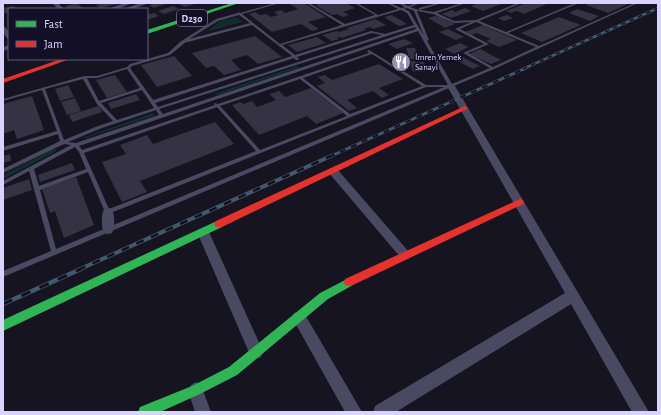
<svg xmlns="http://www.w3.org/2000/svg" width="661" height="415" font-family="'Alegreya Sans',sans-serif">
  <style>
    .green { fill: #132c2d }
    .building { fill: #343243 }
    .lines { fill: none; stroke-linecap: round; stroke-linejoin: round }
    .lane { fill: #4a4962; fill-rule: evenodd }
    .street { fill: #4a4962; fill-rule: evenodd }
    .fast { fill: #30b455; fill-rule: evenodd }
    .jam { fill: #e5322d; fill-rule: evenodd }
    .rail-far3-casing { stroke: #43596b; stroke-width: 2.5 }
    .rail-far2-casing { stroke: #43596b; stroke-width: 3 }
    .rail-far1-casing { stroke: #43596b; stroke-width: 4 }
    .rail-casing { stroke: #43596b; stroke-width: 4.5 }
    .rail-far3 { stroke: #130f26; stroke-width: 1.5; stroke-dasharray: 4.5; stroke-linecap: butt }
    .rail-far2 { stroke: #130f26; stroke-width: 2; stroke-dasharray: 6; stroke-linecap: butt }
    .rail-far1 { stroke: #130f26; stroke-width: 2.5; stroke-dasharray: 8; stroke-linecap: butt }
    .rail { stroke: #130f26; stroke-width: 3; stroke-dasharray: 10; stroke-linecap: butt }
    .labels { text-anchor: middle; stroke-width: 3.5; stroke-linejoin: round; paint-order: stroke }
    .far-poi-label { font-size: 9px; fill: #d9d4ff; stroke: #130f26; text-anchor: start }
    .shield { fill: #130f26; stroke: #9e99be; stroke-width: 1 }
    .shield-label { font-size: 10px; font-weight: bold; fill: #d9d4ff }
  </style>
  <rect width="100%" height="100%" fill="#161421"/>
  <g class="green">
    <polygon points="237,17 243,22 205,32 221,21"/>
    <polygon points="297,66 299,68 218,95 214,94"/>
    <polygon points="153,113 154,116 86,138 82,138"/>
    <polygon points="53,149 57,149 55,152 3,179 3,175"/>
  </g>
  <g class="building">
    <polygon points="76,3 83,8 69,9 73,7 68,8 66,6"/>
    <polygon points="103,3 118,3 118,4 100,8 96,5"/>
    <polygon points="157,3 168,3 154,8 149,5"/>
    <polygon points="183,3 198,3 185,7 179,4"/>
    <polygon points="288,3 304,3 326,17 308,22 319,29 312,31 301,24 272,32 249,14 255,12 260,15 266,14 271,17 278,15 274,12 281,10 285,13 298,9"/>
    <polygon points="323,3 346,3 355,8 343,12 349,15 343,17 337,14 332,15 315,5"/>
    <polygon points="479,3 484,4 504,3 483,11 471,6"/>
    <polygon points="526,3 549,3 524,14 517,11 511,13 506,11"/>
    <polygon points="591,3 630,3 608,13 586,5"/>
    <polygon points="14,6 16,9 9,9 9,12 3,14 3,8"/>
    <polygon points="173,6 179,9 164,14 158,11"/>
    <polygon points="465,8 471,11 451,18 442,14 452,10 455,12"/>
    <polygon points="577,9 599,16 590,21 569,13"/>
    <polygon points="154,13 159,16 147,20 147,15"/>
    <polygon points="392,15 407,24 399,26 384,17"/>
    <polygon points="507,15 513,18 504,21 498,18"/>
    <polygon points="435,16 440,17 455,24 445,28 428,18"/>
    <polygon points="559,17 581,25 542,42 521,33"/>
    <polygon points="375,19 386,25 373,29 370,27 364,29 366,30 342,38 340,37 337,37 339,39 332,41 322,35 337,31 339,32 349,29 347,28"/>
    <polygon points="483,25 496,31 517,40 499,47 486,41 491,39 477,33 471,35 465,32"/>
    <polygon points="448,29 464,37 456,40 439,32"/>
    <polygon points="255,36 282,57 258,64 247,55 231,60 241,70 224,75 214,66 206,68 192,53"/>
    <polygon points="317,37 326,43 297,52 288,45"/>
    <polygon points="404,39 413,43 397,49 388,44"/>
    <polygon points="460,43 469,47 454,54 445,49"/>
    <polygon points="406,48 415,48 420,59 410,59"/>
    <polygon points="480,49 501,60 491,64 469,54"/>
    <polygon points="174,56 192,76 157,87 141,65"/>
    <polygon points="462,57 480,66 473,69 456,60"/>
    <polygon points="409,61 423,61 428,72 413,72"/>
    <polygon points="379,64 403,79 379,88 389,95 382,98 373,91 347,100 357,108 349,111 317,86 325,83 318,77 325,75 332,80"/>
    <polygon points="115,75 127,92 107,98 96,80"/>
    <polygon points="68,85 74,97 60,101 55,89"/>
    <polygon points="311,88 343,113 316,124 307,116 259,135 232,105 241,102 243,104 252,101 257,107 276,100 269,94 279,91 285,97"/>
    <polygon points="136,94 140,100 111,109 108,103"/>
    <polygon points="32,96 44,130 17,139 14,130 3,134 3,104"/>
    <polygon points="75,98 81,111 67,115 61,102"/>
    <polygon points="99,106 102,112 72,122 69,115"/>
    <polygon points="215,122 234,144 140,181 147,192 122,202 102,162 126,154 120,145 147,135 153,144"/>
    <polygon points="10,154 11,161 3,163 3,156"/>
    <polygon points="72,163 75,170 40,182 38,175"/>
    <polygon points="76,177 94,225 64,238 55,211 50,213 42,189"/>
    <polygon points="29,179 32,190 3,200 3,188"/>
  </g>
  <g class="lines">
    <path class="lane" d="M276,3H280L242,14L280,44L342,25L306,3H309L345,24L375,15L354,3H357L378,15L398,9L387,3H390L401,8L405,7L398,3H402L408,6L417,3H421L410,7L419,10V8L438,3H442L420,10L434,12L462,3H466L437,13L454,21L476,20L518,3H522L479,21L506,32L575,3H579L508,33L539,46L635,3H638L494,69L3,277V271L51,251L29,171L3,185V181L71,145L64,144L3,173V169L60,141L58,134L3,151V147L57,131L42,90L3,101V99L84,76H97L127,67L130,64L168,53L180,42L216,19L238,13V12L240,13ZM407,8L414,11L424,36L409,11L404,9ZM401,10L407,13L414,25L385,34L371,31L295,55L282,45ZM417,11L433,14L454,23L471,22L455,29L484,44L463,53L490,68L452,84L427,41L429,40ZM239,15L250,23L189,39L218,21ZM476,22L536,47L493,67L468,53L489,44L460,29ZM252,25L292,56L153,100L130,68L132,66L170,55L186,42H188ZM415,27L416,29L163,114L159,109ZM418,31L448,85H426L369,50L367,51L369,53L218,104L215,103L214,104L215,105L82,150L79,146ZM372,33L382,35L158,107L155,103L294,58L296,60H298L299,59L297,57ZM372,54L422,86L350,114L303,78ZM127,69L140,88L99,101L87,78H97ZM83,79L97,104L113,121L98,126L64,140L45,89ZM300,79L347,116L260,150L220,106ZM426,87H444L56,249L40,190L88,172L105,212L108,214ZM142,90L154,108L117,120L101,103ZM217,107L256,151L109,209L84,153ZM156,110L159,115L76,143L68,142L102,128ZM75,147L79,152L86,169L39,186L34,169Z"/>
    <g class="street">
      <polygon points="52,3 58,3 64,9 58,9"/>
      <polygon points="124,3 133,3 117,9 108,9"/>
      <polygon points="140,3 149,3 133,9 124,9"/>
      <polygon points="3,26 5,27 9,32 9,39 7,38 3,33"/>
      <polygon points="9,45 9,49 3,51 3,47"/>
      <polygon points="448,84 451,84 455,86 649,412 632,412 571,304 396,412 373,412 375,406 565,293 447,86"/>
      <polygon points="333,168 337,169 409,252 411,255 409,258 405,260 401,258 329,173 328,171 329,169"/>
      <path d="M108,208L112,209C115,215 115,227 112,233L108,234L104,233C101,227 101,215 104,209Z"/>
      <polygon points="203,228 207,229 209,232 261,347 263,352 261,357 256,359 251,357 197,232 199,229"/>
      <polygon points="299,311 304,313 362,412 345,412 294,321 292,317 294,313"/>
      <polygon points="196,382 201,385 211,412 195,412 188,390 191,385"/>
    </g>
    <g class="fast">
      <polygon points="232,3 239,3 147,34 147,30"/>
      <polygon points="219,220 222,221 224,224 222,227 3,331 3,320"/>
      <polygon points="349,278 353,279 354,282 353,285 328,299 237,375 200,394 160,412 138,412 140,407 192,386 229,367 320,293"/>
    </g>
    <g class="jam">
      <polygon points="61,59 70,59 3,83 3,79"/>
      <polygon points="465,106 468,108 467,109 222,227 216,227 214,224 216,221"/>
      <polygon points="520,199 523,200 524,202 523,204 353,285 349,286 345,285 344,282 345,279"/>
    </g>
    <defs>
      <polyline id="rail-far3" points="523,69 658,8"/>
      <polyline id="rail-far2" points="329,157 526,68"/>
      <polyline id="rail-far1" points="78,270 331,156"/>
      <polyline id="rail" points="3,304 81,269"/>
    </defs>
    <use href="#rail-far3" class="rail-far3-casing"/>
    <use href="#rail-far2" class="rail-far2-casing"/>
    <use href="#rail-far1" class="rail-far1-casing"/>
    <use href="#rail" class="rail-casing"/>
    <use href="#rail-far3" class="rail-far3"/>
    <use href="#rail-far2" class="rail-far2"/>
    <use href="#rail-far1" class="rail-far1"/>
    <use href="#rail" class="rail"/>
  </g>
  <defs>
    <symbol id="restaurant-disc" viewBox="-11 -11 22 22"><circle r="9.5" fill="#9591b1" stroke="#130f26"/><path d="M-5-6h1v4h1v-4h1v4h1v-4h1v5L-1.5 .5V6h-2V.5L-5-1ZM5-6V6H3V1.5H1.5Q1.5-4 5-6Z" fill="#fff"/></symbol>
  </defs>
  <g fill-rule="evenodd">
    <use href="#restaurant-disc" x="390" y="51" width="22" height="22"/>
  </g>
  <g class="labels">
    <g class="far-poi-label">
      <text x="415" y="60">İmren Yemek<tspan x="415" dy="10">Sanayi</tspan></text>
    </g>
    <rect class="shield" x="177" y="10" width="30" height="16" rx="3"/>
    <g class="shield-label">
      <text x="192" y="22">D230</text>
    </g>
  </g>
  <rect width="661" height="415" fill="none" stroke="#d9d4ff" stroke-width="8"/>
  <rect x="8" y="8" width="140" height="52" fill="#130f26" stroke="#625e7d"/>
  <rect x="16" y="21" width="20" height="6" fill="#30b455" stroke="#625e7d"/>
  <text x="44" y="28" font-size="12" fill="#d9d4ff">Fast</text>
  <rect x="16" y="41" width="20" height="6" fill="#e5322d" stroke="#625e7d"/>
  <text x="44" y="48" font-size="12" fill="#d9d4ff">Jam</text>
</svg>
